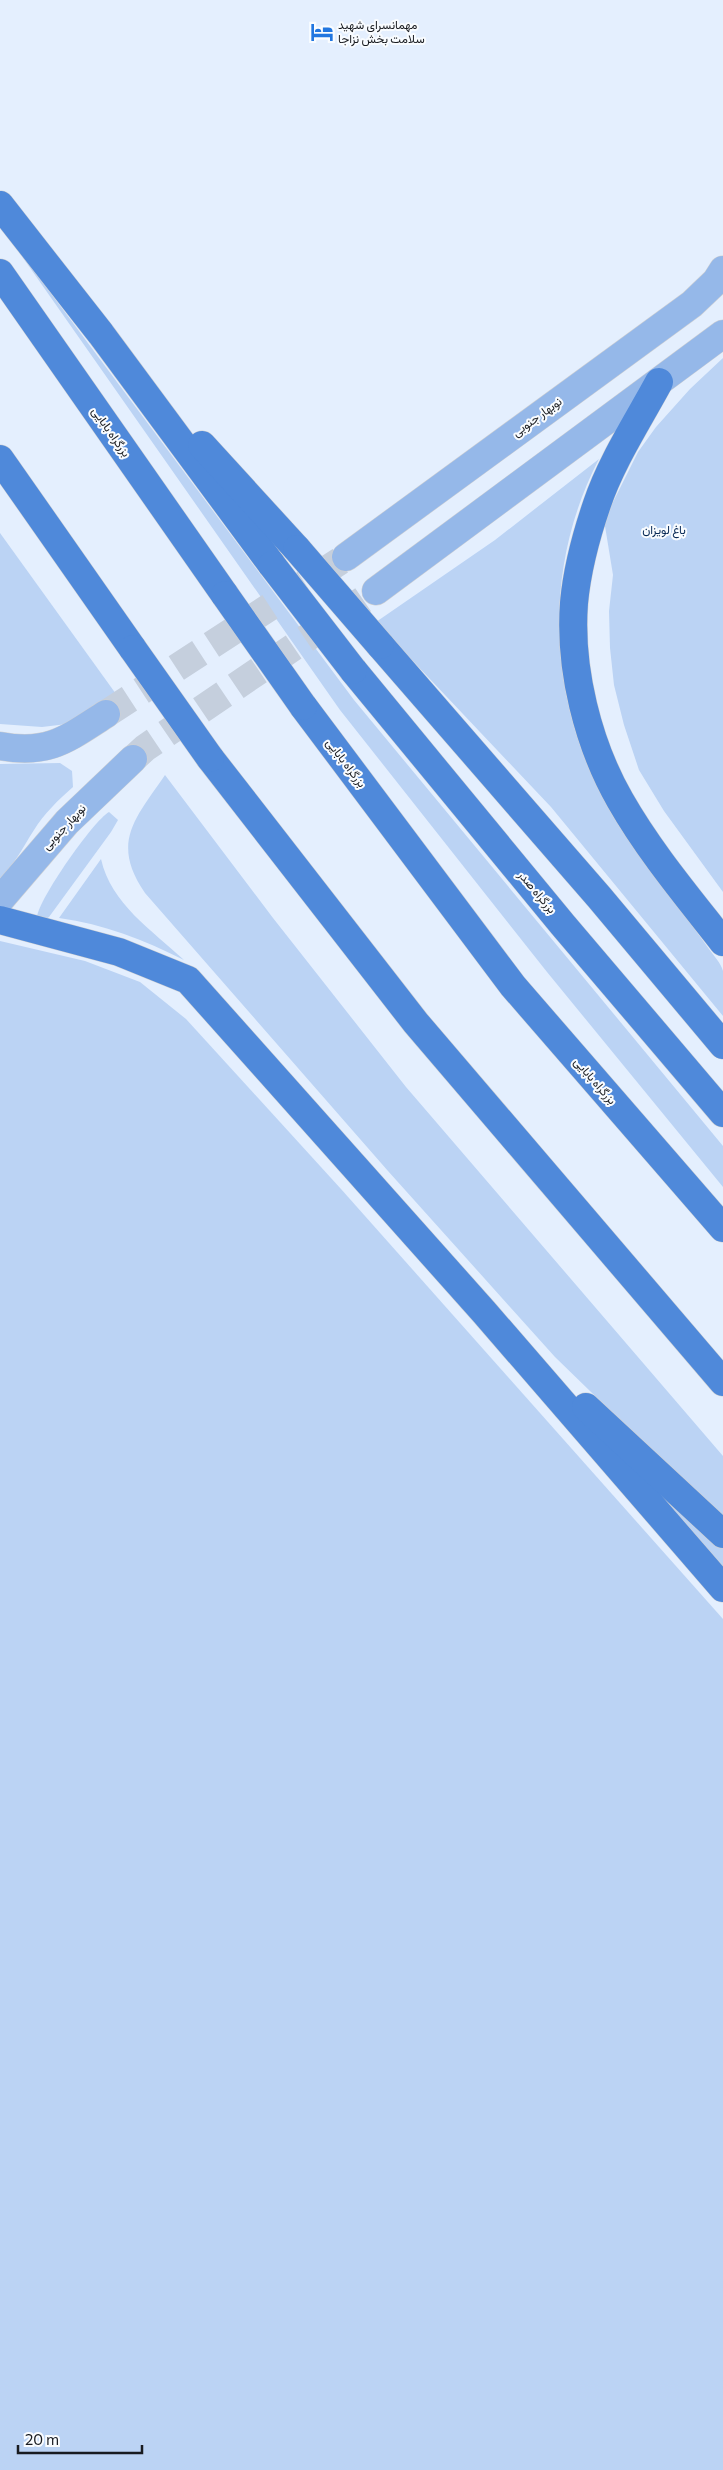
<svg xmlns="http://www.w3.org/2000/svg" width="723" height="2470" font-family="Commissioner,Vazirmatn,sans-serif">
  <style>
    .green { fill: #bbd3f4 }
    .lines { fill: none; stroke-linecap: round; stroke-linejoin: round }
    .major-tunnel { stroke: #c5cfdd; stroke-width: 28; stroke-dasharray: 28 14; stroke-linecap: butt }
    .major-casing { stroke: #d1d1d2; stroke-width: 29 }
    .highway-casing { stroke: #d1d1d2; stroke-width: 29 }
    .major { stroke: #95b8e9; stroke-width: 28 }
    .highway { stroke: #4f89da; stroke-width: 28 }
    .highway-bridge-casing { stroke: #d1d1d2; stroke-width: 29; stroke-linecap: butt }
    .highway-bridge { stroke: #4f89da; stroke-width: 28 }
    .labels { text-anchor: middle; stroke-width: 4; stroke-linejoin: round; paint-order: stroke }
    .poi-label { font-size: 12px; fill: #181b20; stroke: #f9fcff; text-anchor: start }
    .street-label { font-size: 12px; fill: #181b20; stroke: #f9fcff }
    .park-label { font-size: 12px; fill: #052754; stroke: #f9fcff }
  </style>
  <rect width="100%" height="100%" fill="#e4effe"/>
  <g class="green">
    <polygon points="0,225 354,700 723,1146 723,1187 547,972 340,710"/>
    <polygon points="723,358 723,892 664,811 639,770 624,725 614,685 610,648 609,611 613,575 604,520 638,452 656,427 690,389"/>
    <path d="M599,459C534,584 551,733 632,845C657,880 684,913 709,949C713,955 721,963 723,971C723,984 723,1002 723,1016L551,807L376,622L495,540Z"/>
    <polygon points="0,533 116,694 67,724 42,727 0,724"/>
    <path d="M60,763L72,771L73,787C58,800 44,814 34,830C23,847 15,864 0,878V764Z"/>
    <path d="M165,775L273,918L406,1087L723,1456V1515L663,1462L555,1357L388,1171L145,893C110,842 136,818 165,775Z"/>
    <path d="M109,812L118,820L111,832L49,917L44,920L37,917C38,900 93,821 109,812Z"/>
    <path d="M101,859C111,904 152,930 184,960C144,940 104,924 59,918Z"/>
    <polygon points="0,941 85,961 140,982 186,1019 341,1189 723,1619 723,2470 0,2470"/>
    <polygon points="603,1440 723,1543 723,1576"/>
  </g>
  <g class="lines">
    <g class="major-tunnel">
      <polyline points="106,714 346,557"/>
      <polyline points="133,759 145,748 376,591"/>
    </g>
    <defs>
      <g id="major">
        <polyline points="346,557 692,304 716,281 723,270"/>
        <polyline points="376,591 723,334"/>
        <path d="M0,746C49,755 67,739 106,714"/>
        <polyline points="0,900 67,822 133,759"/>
      </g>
      <g id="highway">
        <polyline points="0,205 101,334 272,565"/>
        <polyline points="0,273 225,595"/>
        <path d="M659,382C638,421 611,462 597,504C586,536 577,570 574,603C569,669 588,744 620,800C649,851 687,896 723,942"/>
        <polyline points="202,445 297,549"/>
        <polyline points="0,459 133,649"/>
        <polyline points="380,645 599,897 723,1045"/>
        <polyline points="353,670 563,925 723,1113"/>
        <polyline points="303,706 513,986 723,1228"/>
        <polyline points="210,758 416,1023 723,1382"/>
        <polyline points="0,920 119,952 188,980 484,1312 723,1588"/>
        <polyline points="586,1407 723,1534"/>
      </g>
    </defs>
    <use href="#major" class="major-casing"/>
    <use href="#highway" class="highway-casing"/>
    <use href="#major" class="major"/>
    <use href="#highway" class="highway"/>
    <defs>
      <g id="highway-bridge">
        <polyline points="297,549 380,645"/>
        <polyline points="272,565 353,670"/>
        <polyline points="225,595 303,706"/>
        <polyline points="133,649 210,758"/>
      </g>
    </defs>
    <use href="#highway-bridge" class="highway-bridge-casing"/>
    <use href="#highway-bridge" class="highway-bridge"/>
  </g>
  <defs>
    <symbol id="hotel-bare" viewBox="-9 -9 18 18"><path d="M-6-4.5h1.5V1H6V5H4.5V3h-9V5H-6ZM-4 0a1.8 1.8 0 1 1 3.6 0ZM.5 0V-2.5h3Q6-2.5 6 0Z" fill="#2176e0" stroke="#f9fcff" stroke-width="2.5" paint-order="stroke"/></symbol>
  </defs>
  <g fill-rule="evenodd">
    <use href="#hotel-bare" x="306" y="16" width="32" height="32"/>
  </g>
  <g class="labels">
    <g class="poi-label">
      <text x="338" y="29">مهمانسرای شهید<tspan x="338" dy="14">سلامت بخش نزاجا</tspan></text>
    </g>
    <g class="street-label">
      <text transform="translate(537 417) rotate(-36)" y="4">نوبهار جنوبی</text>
      <text transform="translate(111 432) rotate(55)" y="4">بزرگراه بابایی</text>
      <text transform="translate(346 763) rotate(53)" y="4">بزرگراه بابایی</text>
      <text transform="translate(64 827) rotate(-47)" y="4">نوبهار جنوبی</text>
      <text transform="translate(537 892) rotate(50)" y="4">بزرگراه صدر</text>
      <text transform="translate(595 1081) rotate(49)" y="4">بزرگراه بابایی</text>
    </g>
    <g class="park-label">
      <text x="664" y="534">باغ لویزان</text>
    </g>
  </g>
  <path d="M18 2445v8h124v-8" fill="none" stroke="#181b20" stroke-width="2.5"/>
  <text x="25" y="2445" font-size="15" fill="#181b20" stroke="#f9fcff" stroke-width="4" paint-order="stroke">20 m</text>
</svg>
